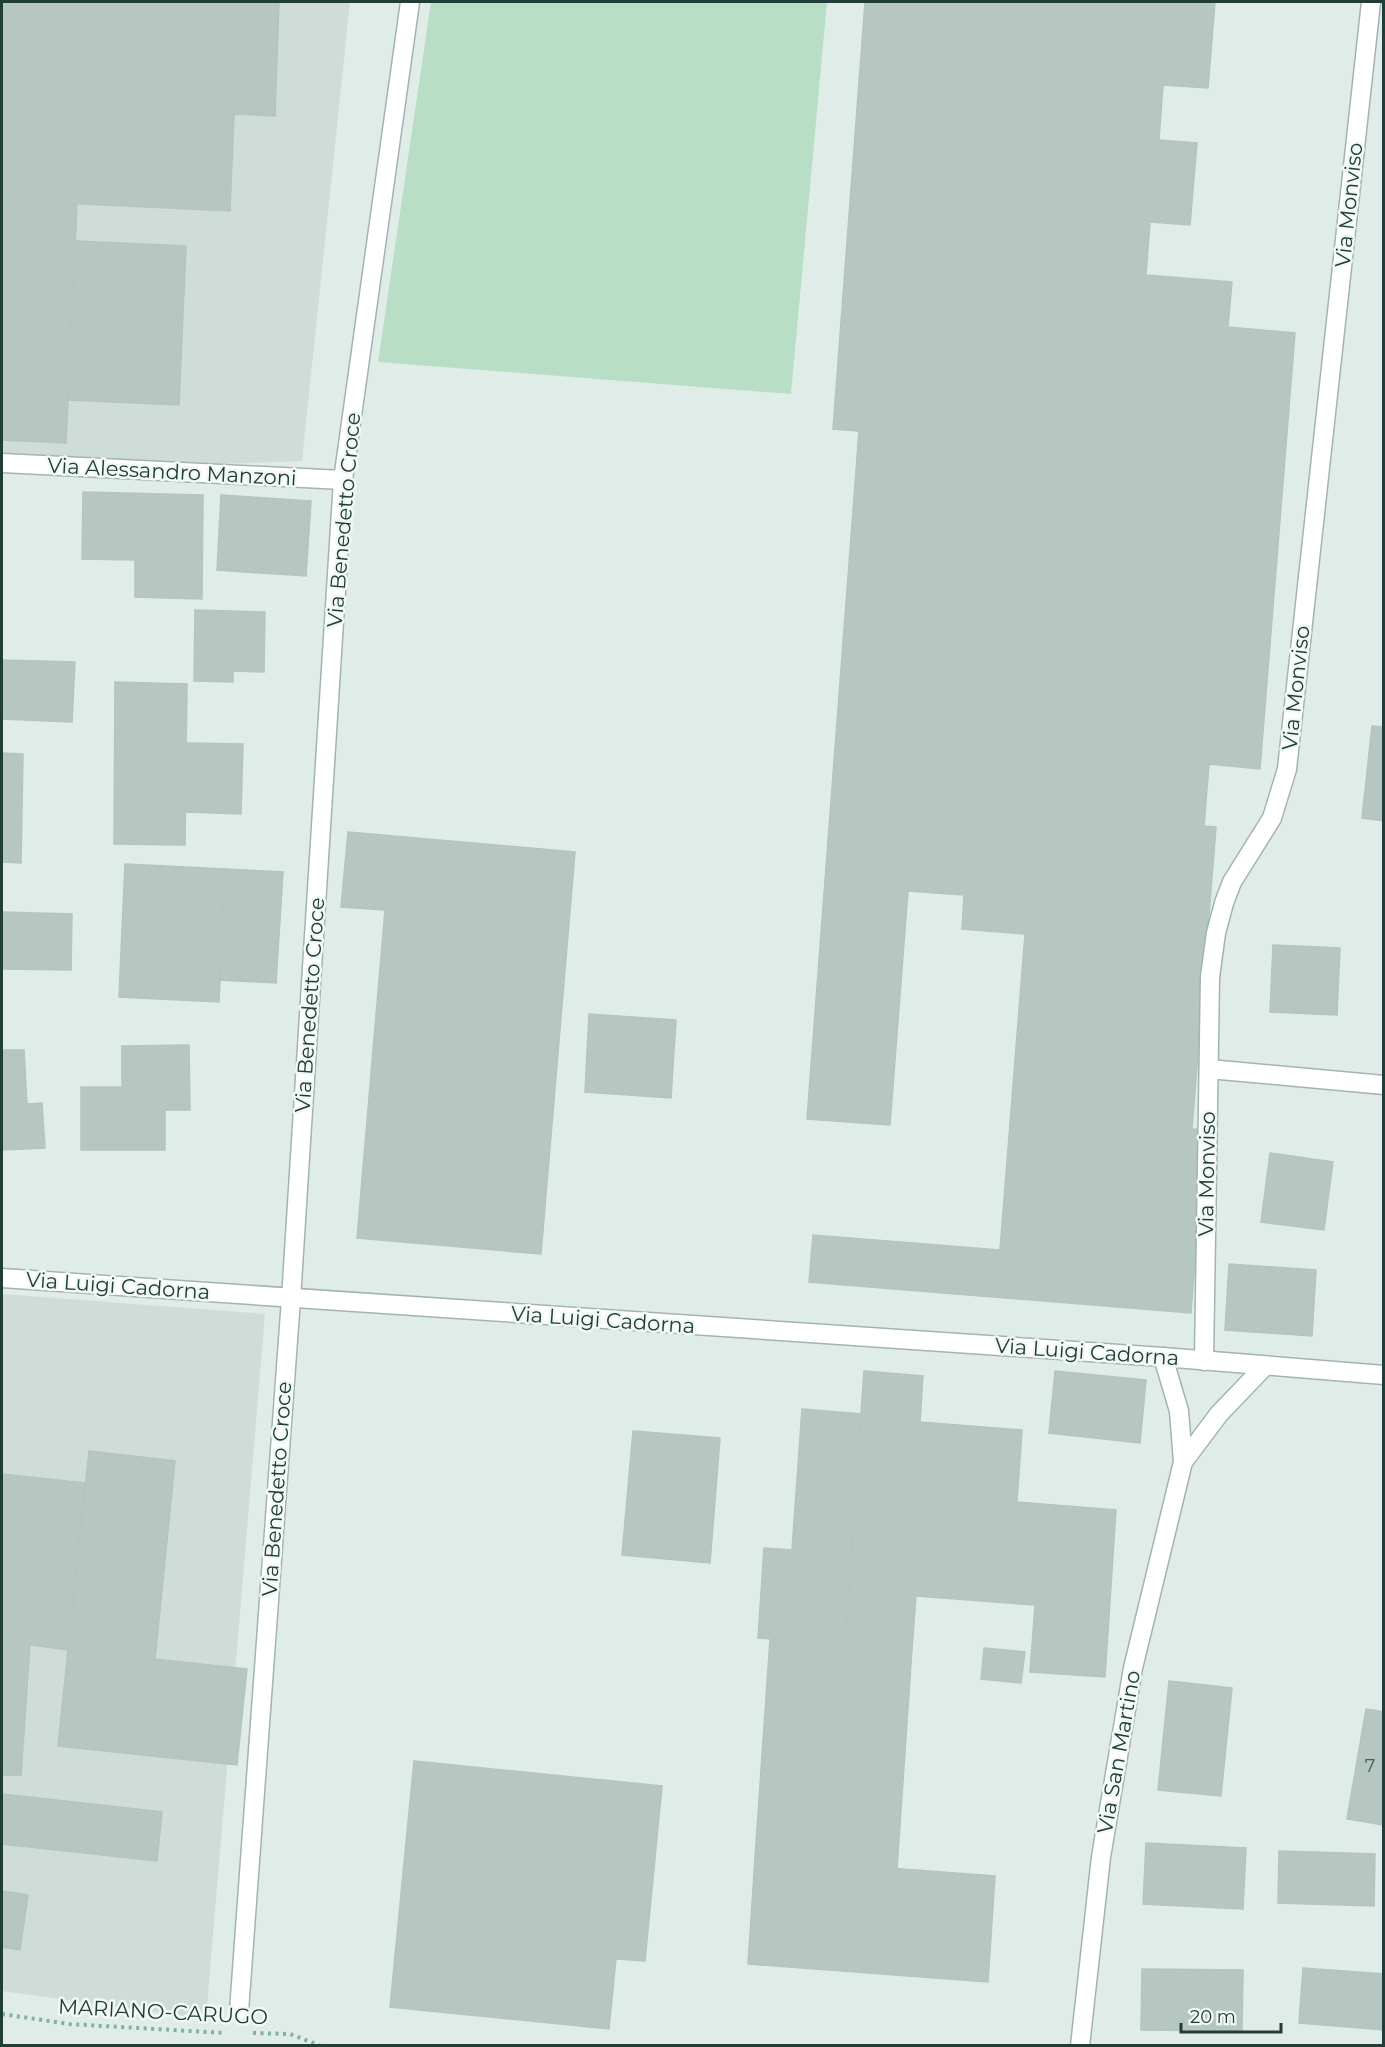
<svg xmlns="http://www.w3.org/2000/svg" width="1385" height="2047" font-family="Montserrat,sans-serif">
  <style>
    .built { fill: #cfdcd7 }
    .green { fill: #b9dec6 }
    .building { fill: #b6c7c1; stroke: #b3c5c0; stroke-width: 1.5 }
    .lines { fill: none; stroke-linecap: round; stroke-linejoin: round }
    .minor-casing { stroke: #a3b4b0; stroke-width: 21 }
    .path { stroke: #80b0a6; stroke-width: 4; stroke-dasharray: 3 4.5; stroke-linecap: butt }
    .minor { stroke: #fff; stroke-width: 18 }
    .labels { text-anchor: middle; stroke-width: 5; stroke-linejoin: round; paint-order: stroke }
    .number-label { font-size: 18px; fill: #46605a }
    .street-label { font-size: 21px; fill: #203d38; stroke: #f1f8f5 }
  </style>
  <rect width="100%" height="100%" fill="#e0ece8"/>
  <g class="built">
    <polygon points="2,2 350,2 302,461 220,464 2,453"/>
    <polygon points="2,1294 265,1314 206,2019 2,1991"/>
  </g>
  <polygon class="green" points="431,2 827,2 791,394 378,362"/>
  <g class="building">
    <polygon points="2,2 279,2 275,116 234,114 230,211 2,200"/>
    <polygon points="865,2 1215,2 1208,88 1163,85 1159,140 1197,143 1190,225 1150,222 1146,275 1232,282 1228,327 1295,333 1260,769 1209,764 1204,826 1216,827 1192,1129 1205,1130 1191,1313 809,1282 813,1235 1000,1250 1025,934 962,929 964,895 908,891 890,1125 807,1119 859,431 833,429"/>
    <polygon points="2,200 77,204 66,443 2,440"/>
    <polygon points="75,241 186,246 179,405 68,400"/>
    <polygon points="83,492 203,495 202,599 135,597 135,560 82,559"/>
    <polygon points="221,495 311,501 306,576 217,570"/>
    <polygon points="195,610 265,612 264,672 233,671 233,682 194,681"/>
    <polygon points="2,660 75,662 72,722 2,719"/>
    <polygon points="115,682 187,684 185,845 114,844"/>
    <polygon points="1372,726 1384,727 1384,821 1362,818"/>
    <polygon points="187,743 243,744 241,814 186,812"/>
    <polygon points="2,753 23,754 21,863 2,862"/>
    <polygon points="348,832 575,852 541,1254 357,1238 385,910 341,907"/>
    <polygon points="125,864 225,869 219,1002 119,997"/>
    <polygon points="225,869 283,872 276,983 220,980"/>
    <polygon points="2,912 72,914 71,970 2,969"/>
    <polygon points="1273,945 1340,948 1337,1015 1270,1012"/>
    <polygon points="589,1014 676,1020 671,1098 585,1092"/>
    <polygon points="189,1045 190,1110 165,1110 165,1150 81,1150 81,1087 122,1087 122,1046"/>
    <polygon points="2,1050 24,1050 27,1104 42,1103 45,1148 2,1150"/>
    <polygon points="1270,1153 1333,1162 1324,1230 1261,1222"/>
    <polygon points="1229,1264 1316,1270 1312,1336 1225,1330"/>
    <polygon points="864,1371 923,1376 920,1422 1022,1430 1017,1502 1116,1510 1105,1677 1030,1672 1035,1605 916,1596 912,1649 845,1644"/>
    <polygon points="1055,1371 1146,1380 1140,1443 1049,1433"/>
    <polygon points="802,1409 861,1414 845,1644 758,1638 764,1548 792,1550"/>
    <polygon points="633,1431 720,1438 710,1563 622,1555"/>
    <polygon points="89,1451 175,1461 155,1659 68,1650"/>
    <polygon points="2,1474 85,1483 68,1650 2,1641"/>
    <polygon points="770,1639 912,1649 897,1869 755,1858"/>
    <polygon points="2,1641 30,1644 21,1775 2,1775"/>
    <polygon points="984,1648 1025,1652 1021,1683 981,1679"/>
    <polygon points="68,1650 247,1669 237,1765 58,1746"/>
    <polygon points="1169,1681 1232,1688 1221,1796 1158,1790"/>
    <polygon points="1366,1709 1384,1712 1384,1825 1347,1819"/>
    <polygon points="414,1761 662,1786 645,1961 616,1959 609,2029 390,2007"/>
    <polygon points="2,1794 162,1812 157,1861 2,1844"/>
    <polygon points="1146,1843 1246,1848 1243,1909 1143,1904"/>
    <polygon points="1279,1851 1375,1854 1374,1906 1278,1903"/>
    <polygon points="755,1858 995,1876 988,1982 748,1964"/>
    <polygon points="2,1891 28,1895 20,1950 2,1947"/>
    <polygon points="1303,1968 1384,1974 1384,2030 1299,2023"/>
    <polygon points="1142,1969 1243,1970 1242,2031 1141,2030"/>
  </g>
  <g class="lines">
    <defs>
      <g id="minor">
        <polyline points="2,463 343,480"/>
        <polyline points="1209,1069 1384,1085"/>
        <polyline points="2,1278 1163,1357 1384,1375"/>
        <polyline points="1204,1361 1210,977 1216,933 1224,903 1232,882 1272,818 1287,769 1371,2"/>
        <polyline points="1183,1462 1219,1414 1265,1366"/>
        <polyline points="239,2011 291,1299 343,480 410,2"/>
        <polyline points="1080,2046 1101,1857 1133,1668 1183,1462 1179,1411 1163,1357"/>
      </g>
    </defs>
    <use href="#minor" class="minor-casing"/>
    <g class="path">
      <polyline points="2,2014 69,2024 225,2033"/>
      <polyline points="253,2033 290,2034 321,2046"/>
    </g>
    <use href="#minor" class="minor"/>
  </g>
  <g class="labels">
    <g class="number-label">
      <text x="1370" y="1772">7</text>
    </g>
    <g class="street-label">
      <text transform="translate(1349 205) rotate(-84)" y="7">Via Monviso</text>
      <text transform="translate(172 472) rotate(3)" y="7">Via Alessandro Manzoni</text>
      <text transform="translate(344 520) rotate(-85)" y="7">Via Benedetto Croce</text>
      <text transform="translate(1296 688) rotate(-84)" y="7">Via Monviso</text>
      <text transform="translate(310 1005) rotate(-86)" y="7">Via Benedetto Croce</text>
      <text transform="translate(1207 1174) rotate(-89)" y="7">Via Monviso</text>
      <text transform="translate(118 1286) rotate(4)" y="7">Via Luigi Cadorna</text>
      <text transform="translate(603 1320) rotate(4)" y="7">Via Luigi Cadorna</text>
      <text transform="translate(1087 1352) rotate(4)" y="7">Via Luigi Cadorna</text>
      <text transform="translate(277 1489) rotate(-86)" y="7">Via Benedetto Croce</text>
      <text transform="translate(1119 1752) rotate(-80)" y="7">Via San Martino</text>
      <text transform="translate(163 2012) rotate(3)" y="7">MARIANO-CARUGO</text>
    </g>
  </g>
  <rect width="1385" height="2047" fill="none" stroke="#203d38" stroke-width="6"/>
  <path d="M1181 2023v9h100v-9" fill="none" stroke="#203d38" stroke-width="3"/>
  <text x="1190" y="2023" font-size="18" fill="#203d38" stroke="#f1f8f5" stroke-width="4.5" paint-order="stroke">20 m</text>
</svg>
